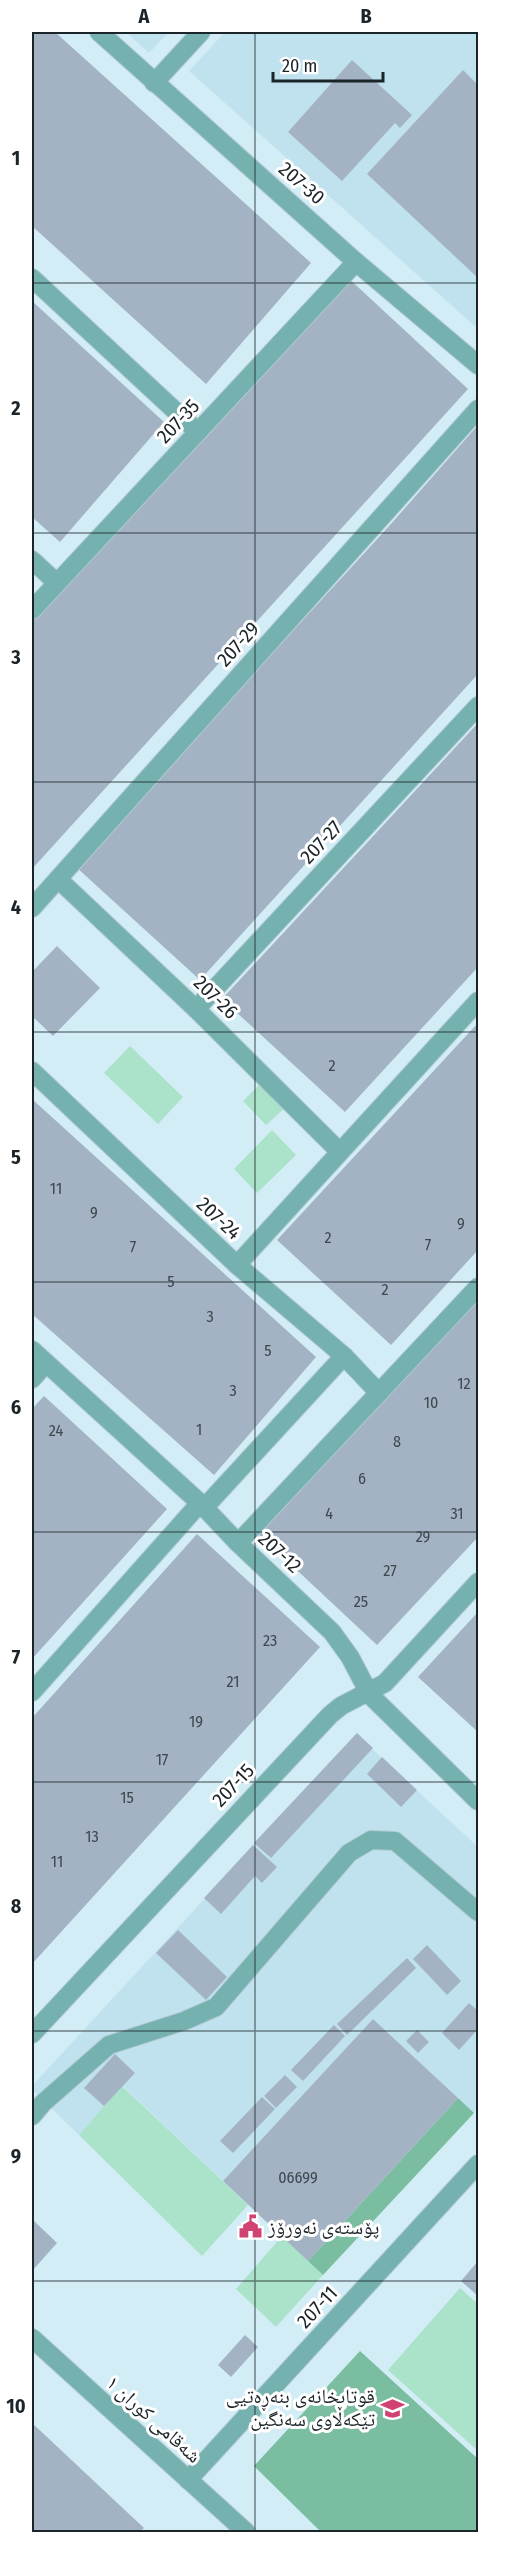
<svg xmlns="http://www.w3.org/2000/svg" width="510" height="2564" font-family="'Fira Sans Condensed','Noto Naskh Arabic',sans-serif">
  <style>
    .built { fill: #c0e2ef }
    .green { fill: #aae3c9 }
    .forest { fill: #7abda0 }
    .building { fill: #a3b3c4 }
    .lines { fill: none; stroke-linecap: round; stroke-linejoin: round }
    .service-casing { stroke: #b2c9d2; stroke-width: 20 }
    .minor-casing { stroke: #b2c9d2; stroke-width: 20 }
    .tertiary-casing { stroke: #b2c9d2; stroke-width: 20 }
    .service { stroke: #74b1af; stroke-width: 18 }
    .minor { stroke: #74b1af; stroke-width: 18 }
    .tertiary { stroke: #74b1af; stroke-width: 18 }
    .grid { fill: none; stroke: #1b2428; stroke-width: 1.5; stroke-opacity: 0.55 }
    .labels { text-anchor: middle; stroke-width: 6; stroke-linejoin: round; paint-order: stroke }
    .number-label { font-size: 16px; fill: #3d484f }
    .street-label { font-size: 20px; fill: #1b2428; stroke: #fff }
    .poi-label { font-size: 20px; fill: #1b2428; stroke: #fff; text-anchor: start }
    .neatline { fill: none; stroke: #1b2428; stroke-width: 2 }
    .grid-label { font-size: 20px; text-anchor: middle; font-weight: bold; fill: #1b2428 }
  </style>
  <rect width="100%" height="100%" fill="#d3edf7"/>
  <g class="built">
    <polygon points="126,32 169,32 149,53"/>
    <polygon points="225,32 478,32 478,329 189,71"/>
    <polygon points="356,1734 478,1847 478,2107 474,2113 373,2019 223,2181 123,2086 79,2135 32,2090 32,2086"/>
  </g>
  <g class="green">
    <polygon points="130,1046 183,1097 158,1124 104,1073"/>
    <polygon points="262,1082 286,1107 266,1125 243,1101"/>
    <polygon points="272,1130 296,1155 257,1193 234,1169"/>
    <polygon points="122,2086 248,2205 202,2256 79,2135"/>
    <polygon points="282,2236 323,2275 276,2327 236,2289"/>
    <polygon points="460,2288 478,2304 478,2451 388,2370"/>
  </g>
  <g class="forest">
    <polygon points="458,2098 474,2113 323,2275 308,2261"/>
    <polygon points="360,2351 478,2459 478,2532 321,2532 254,2466"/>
  </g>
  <g class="building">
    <polygon points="32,32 55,32 311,263 206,384 32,226"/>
    <polygon points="352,60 412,115 400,128 395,123 342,181 288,132"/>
    <polygon points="463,70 478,85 478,278 367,174"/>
    <polygon points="345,275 468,389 32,869 32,621"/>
    <polygon points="32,301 164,422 60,542 32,517"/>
    <polygon points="478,425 478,674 200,980 76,867 390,525"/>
    <polygon points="478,723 478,967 345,1112 222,999"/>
    <polygon points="57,946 100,988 53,1036 32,1016 32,972"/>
    <polygon points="478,1023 478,1250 391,1345 277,1240"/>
    <polygon points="32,1099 316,1357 214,1475 32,1314"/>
    <polygon points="478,1295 478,1537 377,1645 255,1531"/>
    <polygon points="44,1396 167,1509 32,1659 32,1409"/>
    <polygon points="197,1534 320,1647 32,1964 32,1718"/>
    <polygon points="478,1612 478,1732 418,1677"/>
    <polygon points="357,1733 373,1748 271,1858 254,1843"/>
    <polygon points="382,1757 417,1790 401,1807 367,1774"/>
    <polygon points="253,1845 277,1867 262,1883 255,1876 221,1914 204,1898"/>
    <polygon points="178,1930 227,1977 206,2000 156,1953"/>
    <polygon points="427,1945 461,1981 447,1995 413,1959"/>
    <polygon points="407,1958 416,1968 347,2035 337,2024"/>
    <polygon points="469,2003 478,2011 478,2029 459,2050 442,2033"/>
    <polygon points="373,2019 458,2098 308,2261 223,2181"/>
    <polygon points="334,2025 345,2036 303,2081 291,2070"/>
    <polygon points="417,2030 429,2042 418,2053 406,2041"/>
    <polygon points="115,2054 135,2073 104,2106 84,2088"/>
    <polygon points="285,2075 297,2087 276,2108 264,2096"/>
    <polygon points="262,2097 275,2109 233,2153 220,2141"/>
    <polygon points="32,2219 57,2243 32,2271"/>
    <polygon points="478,2261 478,2296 461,2281"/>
    <polygon points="245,2335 258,2347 231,2377 218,2365"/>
    <polygon points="32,2423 144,2528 140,2532 32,2532"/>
  </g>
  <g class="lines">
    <defs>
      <polyline id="service" points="32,2116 43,2103 109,2045 184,2021 216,2007 349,1853 371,1840 395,1841 478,1912"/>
      <g id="minor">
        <polyline points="99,32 356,262 478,365"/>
        <polyline points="154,83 201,32"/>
        <polyline points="32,278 198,432"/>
        <polyline points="32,560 57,583"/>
        <polyline points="32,610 356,262"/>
        <polyline points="58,879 196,1009 339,1151"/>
        <polyline points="32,908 478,409"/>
        <polyline points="196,1009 478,706"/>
        <polyline points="32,1071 237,1265 344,1356 379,1393"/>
        <polyline points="237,1265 478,1001"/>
        <polyline points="32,1350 200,1503 238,1543 332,1632 350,1657 370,1695 478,1801"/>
        <polyline points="32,1379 46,1363"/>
        <polyline points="204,1508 344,1356"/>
        <polyline points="238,1543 478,1287"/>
        <polyline points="32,1692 200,1503"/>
        <polyline points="32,2034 330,1715 341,1706 385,1683 478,1582"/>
        <polyline points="188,2480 478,2164"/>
      </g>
      <polyline id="tertiary" points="32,2338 246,2532"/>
    </defs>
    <use href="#service" class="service-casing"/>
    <use href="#minor" class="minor-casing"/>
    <use href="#tertiary" class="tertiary-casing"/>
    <use href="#service" class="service"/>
    <use href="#minor" class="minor"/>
    <use href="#tertiary" class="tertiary"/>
  </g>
  <path class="grid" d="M255,32V2532M32,283H478M32,533H478M32,782H478M32,1032H478M32,1282H478M32,1532H478M32,1782H478M32,2031H478M32,2281H478"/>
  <defs>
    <symbol id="civic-bare" viewBox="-9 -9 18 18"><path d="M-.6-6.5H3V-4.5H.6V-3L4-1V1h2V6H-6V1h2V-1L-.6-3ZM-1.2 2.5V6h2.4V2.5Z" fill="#cf4271" stroke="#fff" stroke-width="2.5" paint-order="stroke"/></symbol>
    <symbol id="school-bare" viewBox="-9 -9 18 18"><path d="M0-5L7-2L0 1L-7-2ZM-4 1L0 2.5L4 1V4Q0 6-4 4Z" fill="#cf4271" stroke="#fff" stroke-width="2.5" paint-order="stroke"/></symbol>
  </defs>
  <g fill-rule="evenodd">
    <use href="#civic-bare" x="234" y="2210" width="33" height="33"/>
    <use href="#school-bare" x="376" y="2392" width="33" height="33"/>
  </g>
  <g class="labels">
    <g class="number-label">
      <text x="332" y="1071">2</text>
      <text x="56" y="1194">11</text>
      <text x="94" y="1218">9</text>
      <text x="461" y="1229">9</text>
      <text x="328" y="1243">2</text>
      <text x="428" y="1250">7</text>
      <text x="133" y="1252">7</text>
      <text x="171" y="1287">5</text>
      <text x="385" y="1295">2</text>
      <text x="210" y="1322">3</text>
      <text x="268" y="1356">5</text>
      <text x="464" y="1389">12</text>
      <text x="233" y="1396">3</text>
      <text x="431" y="1408">10</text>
      <text x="199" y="1435">1</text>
      <text x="56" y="1436">24</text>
      <text x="397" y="1447">8</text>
      <text x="362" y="1484">6</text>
      <text x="329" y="1519">4</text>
      <text x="457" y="1519">31</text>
      <text x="423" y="1542">29</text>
      <text x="390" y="1576">27</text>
      <text x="361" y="1607">25</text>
      <text x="270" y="1646">23</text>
      <text x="233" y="1687">21</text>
      <text x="196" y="1727">19</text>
      <text x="162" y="1765">17</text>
      <text x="127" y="1803">15</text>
      <text x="92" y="1842">13</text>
      <text x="57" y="1867">11</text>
      <text x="298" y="2183">06699</text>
    </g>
    <g class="street-label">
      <text transform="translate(302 183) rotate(41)" y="7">207-30</text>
      <text transform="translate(178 421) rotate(-47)" y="7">207-35</text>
      <text transform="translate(238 644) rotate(-48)" y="7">207-29</text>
      <text transform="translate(321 842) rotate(-47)" y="7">207-27</text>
      <text transform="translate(216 997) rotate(44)" y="7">207-26</text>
      <text transform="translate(219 1218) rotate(43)" y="7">207-24</text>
      <text transform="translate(280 1552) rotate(43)" y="7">207-12</text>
      <text transform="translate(233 1785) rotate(-47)" y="7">207-15</text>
      <text transform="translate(317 2307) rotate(-47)" y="7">207-11</text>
      <text transform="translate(154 2419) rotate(42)" y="7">شەقامی کوران ١</text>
    </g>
    <g class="poi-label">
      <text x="268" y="2234">پۆسته‌ی نه‌ورۆز</text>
      <text x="375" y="2403" text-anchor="end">قوتابخانەی بنەڕەتیی<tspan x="375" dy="23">تێکەڵاوی سەنگین</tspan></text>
    </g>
  </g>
  <rect width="510" height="2564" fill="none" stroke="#ffffff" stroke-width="66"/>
  <path d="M273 72v9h110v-9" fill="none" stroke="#1b2428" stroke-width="3"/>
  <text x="282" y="72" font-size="18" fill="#1b2428" stroke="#ffffff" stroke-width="4.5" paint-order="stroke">20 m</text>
  <rect x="33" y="33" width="444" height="2498" class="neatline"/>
  <g class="grid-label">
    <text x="144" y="23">A</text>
    <text x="366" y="23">B</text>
    <text x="16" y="165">1</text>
    <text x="16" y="415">2</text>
    <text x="16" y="664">3</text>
    <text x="16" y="914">4</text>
    <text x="16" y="1164">5</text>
    <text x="16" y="1414">6</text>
    <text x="16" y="1664">7</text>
    <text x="16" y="1913">8</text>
    <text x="16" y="2163">9</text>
    <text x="16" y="2413">10</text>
  </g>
</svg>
